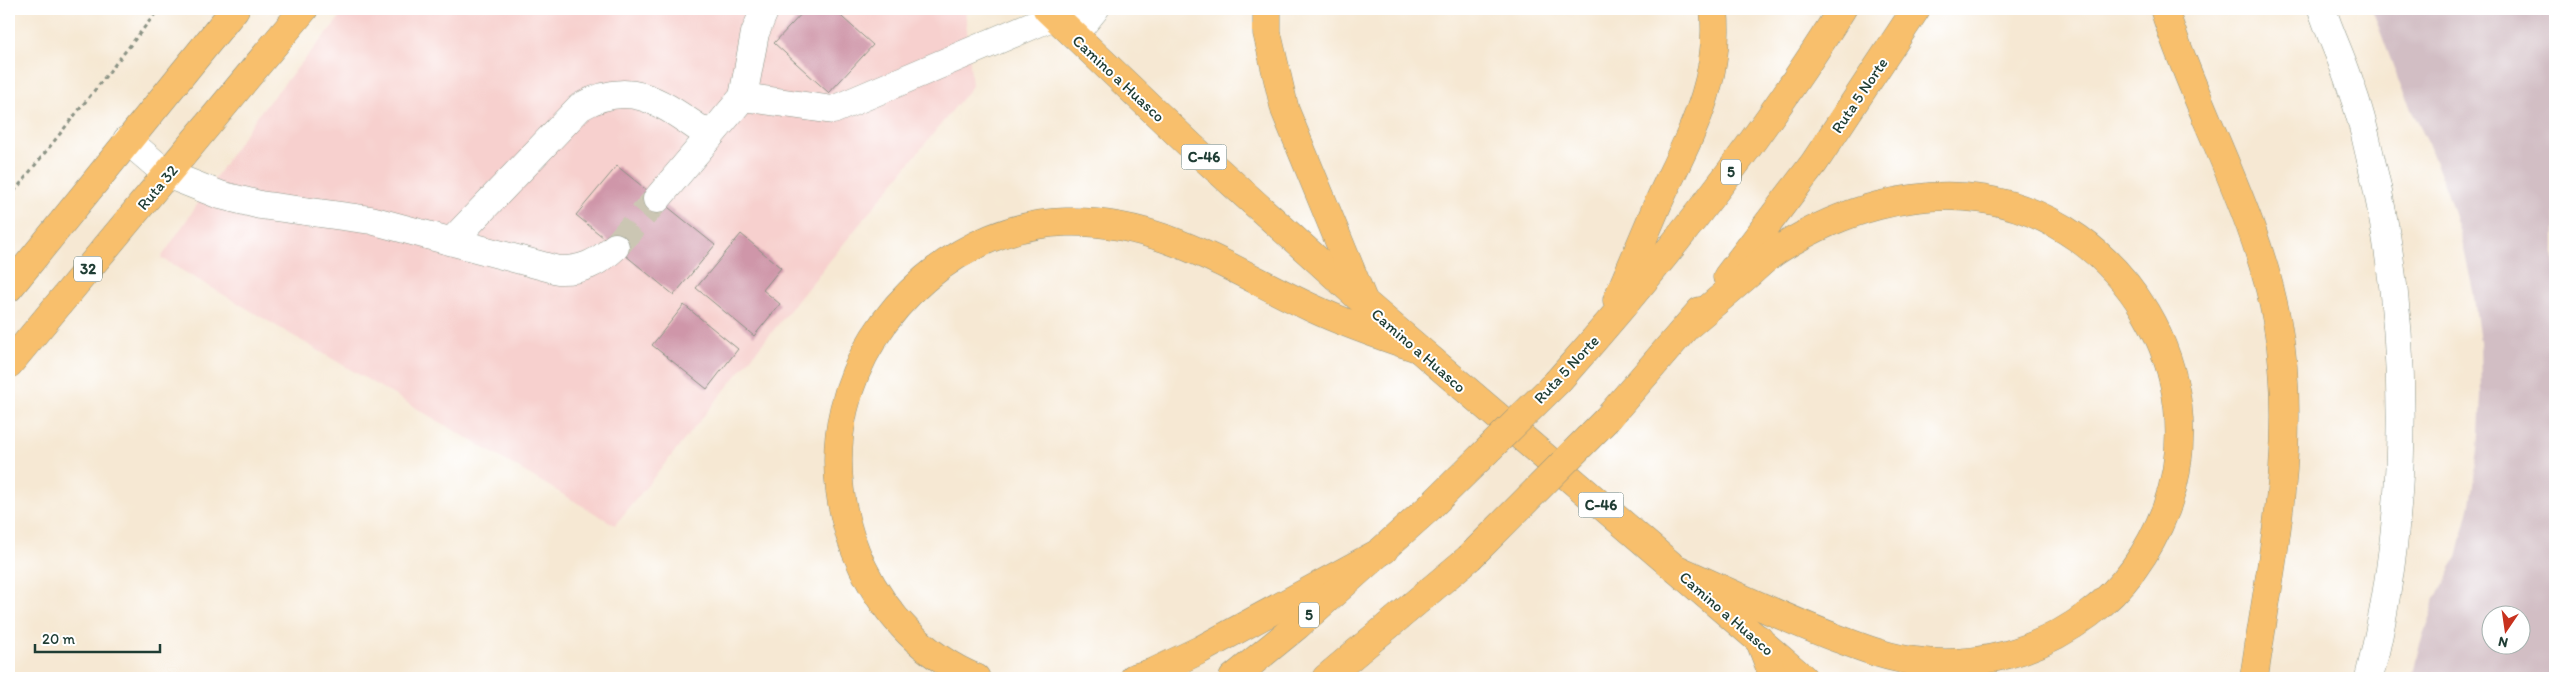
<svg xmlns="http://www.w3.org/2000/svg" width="2564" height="687" font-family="Itim,sans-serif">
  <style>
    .built { fill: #f7d0ce }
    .industrial { fill: #d2bec4; fill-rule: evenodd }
    .building { fill: #cf96a9 }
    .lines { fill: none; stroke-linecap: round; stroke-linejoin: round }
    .minor-tunnel { stroke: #cbc6b3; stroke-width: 28; stroke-dasharray: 28 14; stroke-linecap: butt }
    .minor-casing { stroke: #8a9284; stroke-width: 29 }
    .major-casing { stroke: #8a9284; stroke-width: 29 }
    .highway-casing { stroke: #8a9284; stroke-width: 29 }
    .path { stroke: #8a9284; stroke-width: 3; stroke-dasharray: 4 4; stroke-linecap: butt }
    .minor { stroke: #fff; stroke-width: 28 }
    .major { stroke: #f8bf6c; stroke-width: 28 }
    .highway { stroke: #f8bf6c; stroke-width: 28 }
    .highway-bridge-casing { stroke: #8a9284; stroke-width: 29; stroke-linecap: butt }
    .highway-bridge { stroke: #f8bf6c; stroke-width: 28 }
    .labels { text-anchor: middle; stroke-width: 4; stroke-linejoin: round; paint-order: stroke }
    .shield { fill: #fff; stroke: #627771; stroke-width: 1 }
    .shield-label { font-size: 15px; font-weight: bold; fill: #1f3d34 }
    .street-label { font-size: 16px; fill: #1f3d34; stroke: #fff }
  </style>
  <rect width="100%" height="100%" fill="#fff"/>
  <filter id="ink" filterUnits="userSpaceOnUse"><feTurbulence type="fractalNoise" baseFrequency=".02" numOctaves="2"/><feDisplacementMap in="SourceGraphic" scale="10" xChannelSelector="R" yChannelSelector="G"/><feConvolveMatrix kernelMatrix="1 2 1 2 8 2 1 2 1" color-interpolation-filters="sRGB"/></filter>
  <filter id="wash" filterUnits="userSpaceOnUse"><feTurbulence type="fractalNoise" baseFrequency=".0096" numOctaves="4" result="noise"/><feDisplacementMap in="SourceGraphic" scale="20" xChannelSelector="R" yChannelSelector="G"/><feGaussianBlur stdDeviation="1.12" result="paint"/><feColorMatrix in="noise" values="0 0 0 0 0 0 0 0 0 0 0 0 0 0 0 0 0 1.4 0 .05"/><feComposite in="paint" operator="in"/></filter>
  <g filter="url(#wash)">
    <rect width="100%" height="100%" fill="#f6e8d3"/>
    <polygon class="built" points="347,9 965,9 972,86 615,525 161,258 257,116"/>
    <path class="industrial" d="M2372,9H2555V678H2412L2418,651L2434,603L2457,557L2470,504L2478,451L2481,396L2480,342L2473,291L2462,240L2447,191L2428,143L2402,90ZM2492,614H2522V644H2492Z"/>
    <g id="blocks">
      <g class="building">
        <polygon points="806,9 833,9 873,45 829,93 774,43"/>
        <polygon points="617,166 715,245 674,295 576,215"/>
        <polygon points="741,234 781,268 763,290 780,304 754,336 696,288"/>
        <polygon points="684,305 738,349 707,389 652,345"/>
      </g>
    </g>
  </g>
  <g filter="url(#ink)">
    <use href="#blocks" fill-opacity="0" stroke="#8a9284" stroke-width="1"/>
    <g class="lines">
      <polyline class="minor-tunnel" points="615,247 657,199"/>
      <defs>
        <g id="minor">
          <path d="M2322,9C2330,35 2343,60 2351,87C2359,109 2365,133 2370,156C2411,326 2411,509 2369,678"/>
          <polyline points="1074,35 1095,9"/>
          <polyline points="743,97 833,110 1054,16"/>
          <path d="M127,140L167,174L220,195L260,205L371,220L558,270C581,271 598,263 615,247"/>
          <polyline points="657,199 743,97 755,33 765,9"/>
          <path d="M452,241L580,107C634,76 665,106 710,136"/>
        </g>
        <g id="major">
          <polyline points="1047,9 1191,146 1364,302 1803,678"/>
          <polyline points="9,288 235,9"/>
          <polyline points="9,364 304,9"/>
        </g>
        <g id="highway">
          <polyline points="1267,9 1267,33 1285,110 1364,302"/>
          <path d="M2164,9C2197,112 2258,215 2277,322C2299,441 2271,560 2254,678"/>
          <polyline points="1727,277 1814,163 1916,9"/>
          <path d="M1617,300C1630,270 1643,239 1656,208C1686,141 1722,86 1714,9"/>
          <path d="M1558,381C1662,264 1759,142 1842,9"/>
          <polyline points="1607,419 1700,311"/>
          <path d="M1675,568C1729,592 1783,618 1839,639C1863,648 1888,658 1915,661C1977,669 2039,652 2089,614C2124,588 2150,550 2166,509C2215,375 2124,222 1983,199C1914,188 1840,211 1781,248C1770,254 1760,264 1750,273C1730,290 1710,307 1690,324"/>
          <polyline points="1759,639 1774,678"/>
          <path d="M976,678C875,636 819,515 844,409C867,309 962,225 1066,222C1160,219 1230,270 1312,308C1346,324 1381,336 1417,348"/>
          <polyline points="1134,678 1154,672 1200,650 1384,550"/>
          <polyline points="1233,678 1297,626 1429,508"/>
          <polyline points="1326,678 1469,558"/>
        </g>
      </defs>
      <use href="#minor" class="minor-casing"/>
      <use href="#major" class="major-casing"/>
      <use href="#highway" class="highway-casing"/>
      <polyline class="path" points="9,198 159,9"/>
      <use href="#minor" class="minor"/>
      <use href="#major" class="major"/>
      <use href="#highway" class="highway"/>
      <defs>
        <g id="highway-bridge">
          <polyline points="1429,508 1558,381"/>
          <polyline points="1469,558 1607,419"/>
        </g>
      </defs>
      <use href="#highway-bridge" class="highway-bridge-casing"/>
      <use href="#highway-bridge" class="highway-bridge"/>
    </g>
  </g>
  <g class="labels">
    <g class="shield">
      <rect x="1181.5" y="144.5" width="45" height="25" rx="4"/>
      <rect x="1721" y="159.5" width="20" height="25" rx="4"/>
      <rect x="74" y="256.5" width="28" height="25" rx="4"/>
      <rect x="1578.5" y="492.5" width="45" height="25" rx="4"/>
      <rect x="1299" y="602.5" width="20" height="25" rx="4"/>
    </g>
    <g class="shield-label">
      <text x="1204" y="162">C-46</text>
      <text x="1731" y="177">5</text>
      <text x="88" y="274">32</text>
      <text x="1601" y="510">C-46</text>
      <text x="1309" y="620">5</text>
    </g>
    <g class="street-label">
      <text transform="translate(1119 78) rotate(43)" y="6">Camino a Huasco</text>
      <text transform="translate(1859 95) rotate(-56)" y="6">Ruta 5 Norte</text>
      <text transform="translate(157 187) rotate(-50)" y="6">Ruta 32</text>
      <text transform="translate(1419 350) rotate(41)" y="6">Camino a Huasco</text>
      <text transform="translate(1566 369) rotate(-47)" y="6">Ruta 5 Norte</text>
      <text transform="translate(1727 613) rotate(41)" y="6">Camino a Huasco</text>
    </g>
  </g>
  <rect width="2564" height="687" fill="none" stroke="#fff" stroke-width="30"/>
  <g transform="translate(2506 630) rotate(193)"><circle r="24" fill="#ffffff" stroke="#a5b1ae"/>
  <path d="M0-4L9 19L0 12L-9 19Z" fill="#c8321e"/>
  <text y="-8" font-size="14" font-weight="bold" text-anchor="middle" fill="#1f3d34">N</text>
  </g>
  <path d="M35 644v8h125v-8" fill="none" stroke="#1f3d34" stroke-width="2.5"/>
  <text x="42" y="644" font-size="15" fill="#1f3d34" stroke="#ffffff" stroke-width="4" paint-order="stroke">20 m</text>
</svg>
